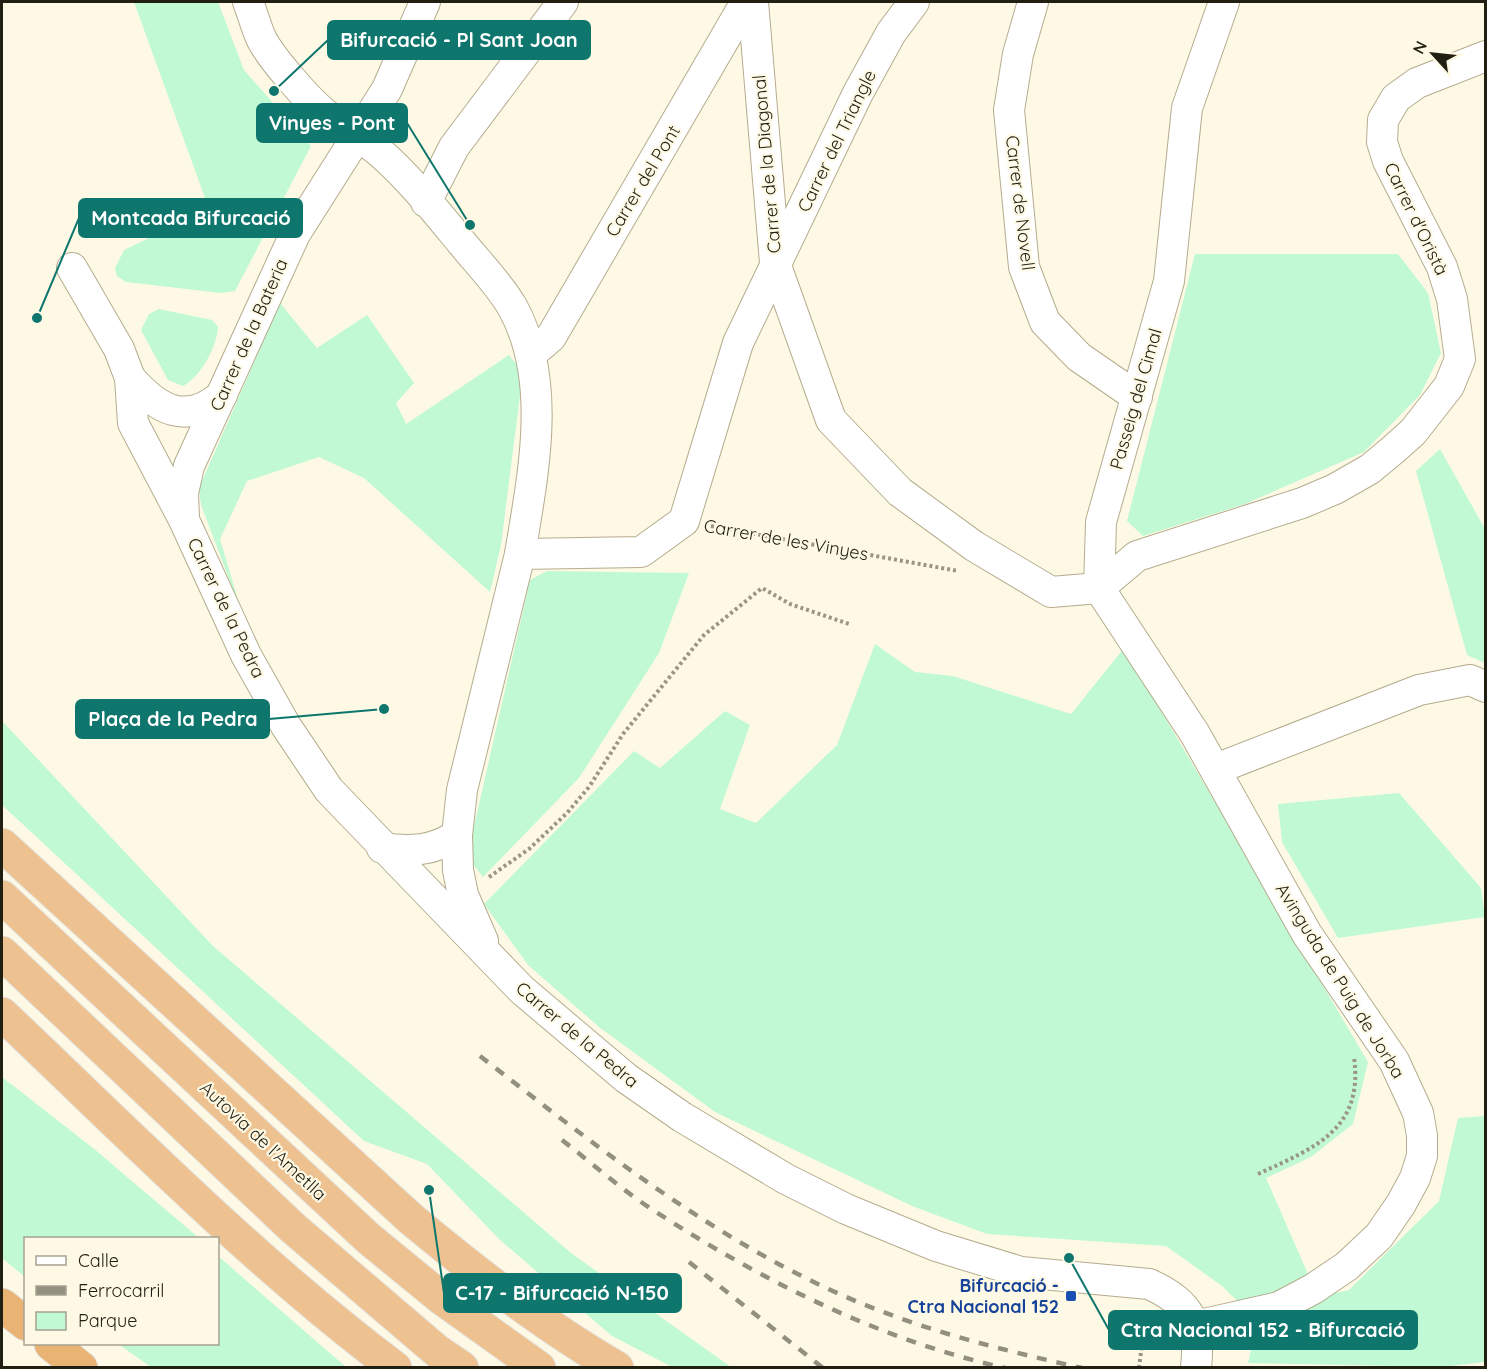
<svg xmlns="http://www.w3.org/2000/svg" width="1487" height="1369" font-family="Quicksand,sans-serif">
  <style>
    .green { fill: #c0f9d4 }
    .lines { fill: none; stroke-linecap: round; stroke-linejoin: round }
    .minor-casing { stroke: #b5ac8e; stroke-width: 32 }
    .trunk-casing { stroke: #e4e4e3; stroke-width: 35 }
    .motorway-casing { stroke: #e4e4e3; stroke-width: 35 }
    .path { stroke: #9a9585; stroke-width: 4; stroke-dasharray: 3 3; stroke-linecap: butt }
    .minor { stroke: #fff; stroke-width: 30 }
    .trunk { stroke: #eec290; stroke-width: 33 }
    .motorway { stroke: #e9b374; stroke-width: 33 }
    .rail { stroke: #949080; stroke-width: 4.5; stroke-dasharray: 10 10; stroke-linecap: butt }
    .transit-dot { fill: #1a4fb4; stroke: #fef9e5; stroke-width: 2 }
    .labels { text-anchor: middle; stroke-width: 4.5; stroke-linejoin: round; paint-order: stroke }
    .street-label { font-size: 18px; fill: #211e12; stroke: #fef9e5 }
    .transit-label { font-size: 18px; font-weight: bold; fill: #164399; stroke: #fef9e5; text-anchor: end }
    .leader { fill: none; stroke: #0f766e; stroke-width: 2 }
    .callout-dot { fill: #0f766e; stroke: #fef9e5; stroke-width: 2 }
    .callout { fill: #0f766e; stroke: #0f766e; stroke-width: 2 }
    .callout-label { font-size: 20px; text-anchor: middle; font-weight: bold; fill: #fff }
  </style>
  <rect width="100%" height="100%" fill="#fef9e5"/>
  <g class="green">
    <polygon points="134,2 218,2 244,70 311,146 235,291 221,293 126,282 117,276 115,268 124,250 209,209"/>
    <polygon points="1195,254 1398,254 1428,293 1441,353 1420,395 1364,452 1245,504 1143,536 1127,521"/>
    <polygon points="280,303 317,348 367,315 414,383 396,403 406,424 509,355 523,372 501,545 490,592 364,478 319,457 247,481 220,539 242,613 201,505 199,488"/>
    <path d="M159,309L212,320L218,327C217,347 201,376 183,386L168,380L141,330L149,314Z"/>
    <polygon points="1440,449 1485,529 1485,663 1467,655 1416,471"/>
    <polygon points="547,571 689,573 659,653 579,778 483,877 467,857 530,580"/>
    <polygon points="875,644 915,672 953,676 1071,714 1124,648 1368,1062 1353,1124 1311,1157 1266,1178 1318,1297 1349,1290 1439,1201 1458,1118 1485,1116 1485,1362 1442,1367 1248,1363 1258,1321 1222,1286 1166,1246 987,1234 912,1206 715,1112 599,1027 528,965 484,904 634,751 660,768 725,711 750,725 720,809 756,823 837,745"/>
    <polygon points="2,721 213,946 571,1253 731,1367 672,1367 612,1336 500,1240 427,1164 364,1141 2,805"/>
    <polygon points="1399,793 1481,888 1485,917 1338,938 1282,842 1278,804"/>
    <polygon points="2,1077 93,1148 199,1238 26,1238 25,1277 2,1258"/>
    <polygon points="218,1256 346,1367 151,1367 118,1344 218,1344"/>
  </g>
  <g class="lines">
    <defs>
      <g id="minor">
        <path d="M248,2C253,14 256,28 262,40C272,59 307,99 324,113C343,128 365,139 383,155C412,181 438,214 462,243C479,264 500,285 513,308C553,382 533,474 520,554L462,790L457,835L458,870L463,895L483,941"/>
        <polyline points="753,2 775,263 831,420 900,492 974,546 1051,592 1099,588"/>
        <polyline points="1033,2 1018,54 1009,110 1024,267 1045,322 1079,357 1137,397"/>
        <polyline points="426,202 454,147 563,2"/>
        <path d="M72,268L119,349L130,378L133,423L184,520L246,655L286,726L329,790L522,990L626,1078L682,1117L786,1179L846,1209L936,1246L1021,1272L1149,1284C1190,1302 1201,1324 1196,1368"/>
        <polyline points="531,354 551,337 746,2"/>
        <path d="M130,378C158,410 186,426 222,395"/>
        <polyline points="184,519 183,493 189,466 295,234 387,89 425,2"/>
        <polyline points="520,554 641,552 684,521 738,343 858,93 891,33 914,2"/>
        <polyline points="1099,588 1137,556 1302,503 1335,489 1370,469 1394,449 1413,432 1449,386 1460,359 1452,299 1442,267 1388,161 1382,142 1383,120 1396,98 1417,83 1486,56"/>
        <polyline points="1216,769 1419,690 1470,680 1486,687"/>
        <path d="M382,848C410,852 434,851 457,835"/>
        <polyline points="1195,1326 1279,1307 1313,1289 1347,1266 1379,1236 1401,1204 1415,1178 1422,1156 1422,1135 1418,1113 1394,1061 1307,934 1195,734 1099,588 1101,522 1169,281 1187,108 1224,2"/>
      </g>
      <g id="trunk">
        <path d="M2,845L410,1218C476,1273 543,1325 617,1368"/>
        <polyline points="2,897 368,1238 440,1297 539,1368"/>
        <polyline points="2,953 293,1228 437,1351 462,1368"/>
        <path d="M2,1014C130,1135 254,1262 395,1368"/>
      </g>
      <g id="motorway">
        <polyline points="2,1305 26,1324"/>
        <polyline points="51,1344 81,1368"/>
      </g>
    </defs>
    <use href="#minor" class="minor-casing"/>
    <use href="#trunk" class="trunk-casing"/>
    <use href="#motorway" class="motorway-casing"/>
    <g class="path">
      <polyline points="711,526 958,571"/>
      <polyline points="489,877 529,849 567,813 589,787 623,734 704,635 762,588 790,604 849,624"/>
      <path d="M1258,1174C1314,1148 1364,1130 1354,1057"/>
      <polyline points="1139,1368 1145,1320"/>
    </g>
    <use href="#minor" class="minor"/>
    <use href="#trunk" class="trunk"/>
    <use href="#motorway" class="motorway"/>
    <g class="rail">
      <path d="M480,1056C592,1143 705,1233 835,1292C914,1328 997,1349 1082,1368"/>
      <path d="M562,1140C593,1164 623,1191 656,1212C763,1281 880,1340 1005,1368"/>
      <polyline points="689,1262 823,1368"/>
    </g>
  </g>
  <rect class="transit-dot" x="1065" y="1290" width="12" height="12" rx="3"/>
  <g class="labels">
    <g class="street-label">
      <text transform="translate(837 141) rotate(-64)" y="6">Carrer del Triangle</text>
      <text transform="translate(767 164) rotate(-95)" y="6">Carrer de la Diagonal</text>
      <text transform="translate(643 181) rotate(-59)" y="6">Carrer del Pont</text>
      <text transform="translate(1020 203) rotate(83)" y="6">Carrer de Novell</text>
      <text transform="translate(1416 219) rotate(64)" y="6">Carrer d'Oristà</text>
      <text transform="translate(249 335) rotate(-66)" y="6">Carrer de la Bateria</text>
      <text transform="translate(1136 399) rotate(-74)" y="6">Passeig del Cimal</text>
      <text transform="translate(786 540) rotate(10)" y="6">Carrer de les Vinyes</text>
      <text transform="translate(226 608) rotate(64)" y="6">Carrer de la Pedra</text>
      <text transform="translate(1340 981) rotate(58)" y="6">Avinguda de Puig de Jorba</text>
      <text transform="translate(577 1035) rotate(40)" y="6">Carrer de la Pedra</text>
      <text transform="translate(263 1141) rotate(43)" y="6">Autovia de l'Ametlla</text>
    </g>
    <g class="transit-label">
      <text x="1059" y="1292">Bifurcació -<tspan x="1059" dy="21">Ctra Nacional 152</tspan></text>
    </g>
  </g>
  <path class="leader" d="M274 91L328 40M470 225L407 123M37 318L79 218M384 709L269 719M429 1190L444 1293M1069 1258L1109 1330"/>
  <g class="callout-dot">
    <circle cx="274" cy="91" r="6"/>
    <circle cx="470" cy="225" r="6"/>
    <circle cx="37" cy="318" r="6"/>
    <circle cx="384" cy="709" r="6"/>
    <circle cx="429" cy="1190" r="6"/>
    <circle cx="1069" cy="1258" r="6"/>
  </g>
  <g class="callout">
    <rect x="328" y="21" width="262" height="38" rx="6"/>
    <rect x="257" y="104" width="150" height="38" rx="6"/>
    <rect x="79" y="199" width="223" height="38" rx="6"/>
    <rect x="76" y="700" width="193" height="38" rx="6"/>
    <rect x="444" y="1274" width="237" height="38" rx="6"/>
    <rect x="1109" y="1311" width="308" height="38" rx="6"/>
  </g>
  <g class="callout-label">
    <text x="459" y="47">Bifurcació - Pl Sant Joan</text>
    <text x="332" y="130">Vinyes - Pont</text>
    <text x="191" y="225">Montcada Bifurcació</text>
    <text x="173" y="726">Plaça de la Pedra</text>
    <text x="562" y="1300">C-17 - Bifurcació N-150</text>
    <text x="1263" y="1337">Ctra Nacional 152 - Bifurcació</text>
  </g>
  <rect width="1487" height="1369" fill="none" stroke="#211e12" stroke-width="6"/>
  <rect x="24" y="1237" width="195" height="108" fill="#fef9e5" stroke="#a6a191" stroke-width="1.5"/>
  <rect x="36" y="1256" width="30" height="9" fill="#ffffff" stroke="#a6a191" stroke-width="1.5"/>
  <text x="78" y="1267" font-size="18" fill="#211e12">Calle</text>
  <rect x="36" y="1286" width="30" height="9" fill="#949080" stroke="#a6a191" stroke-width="1.5"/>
  <text x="78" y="1297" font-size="18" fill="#211e12">Ferrocarril</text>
  <rect x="36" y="1312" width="30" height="18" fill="#c0f9d4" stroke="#a6a191" stroke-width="1.5"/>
  <text x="78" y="1327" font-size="18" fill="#211e12">Parque</text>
  <g transform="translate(1433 54) rotate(297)" stroke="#fef9e5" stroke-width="4.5" paint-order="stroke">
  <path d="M0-4.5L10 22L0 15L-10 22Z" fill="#211e12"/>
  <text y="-9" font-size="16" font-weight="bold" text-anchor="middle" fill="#211e12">N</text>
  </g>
</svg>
